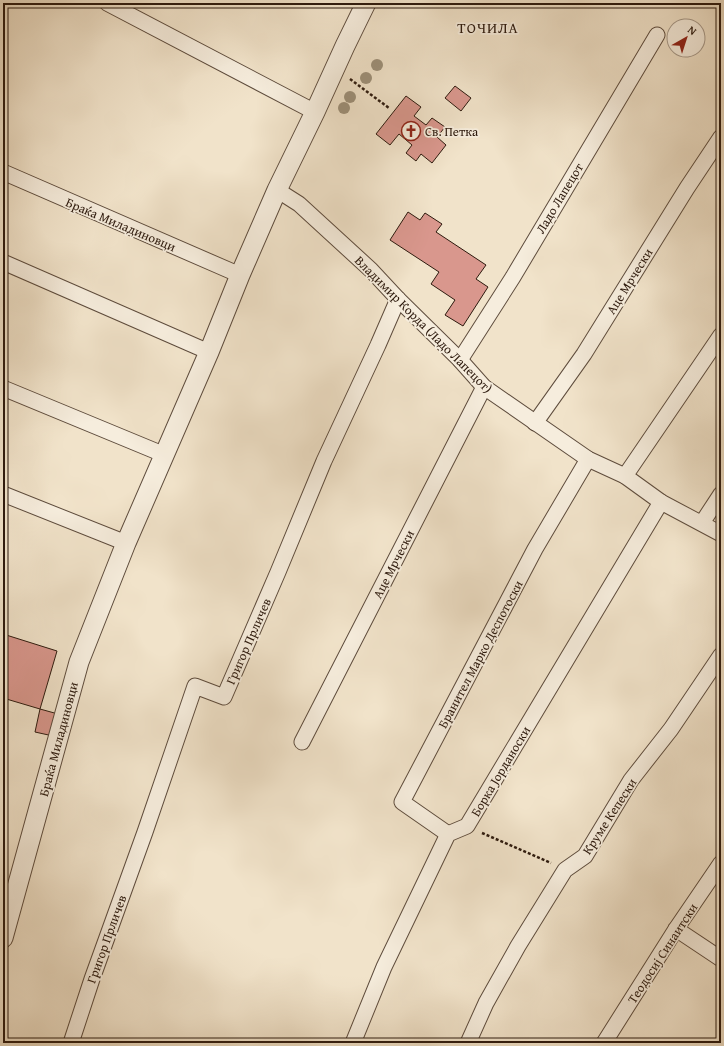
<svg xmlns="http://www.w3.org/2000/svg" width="724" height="1046" font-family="'Gentium Book Plus',serif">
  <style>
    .building { fill: #d9978d; stroke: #2d1a0e }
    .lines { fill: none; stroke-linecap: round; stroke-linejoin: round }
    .minor-casing { stroke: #5e4c3d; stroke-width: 17 }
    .tertiary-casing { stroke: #5e4c3d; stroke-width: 21 }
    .path { stroke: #2d1a0e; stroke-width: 2.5; stroke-dasharray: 3 2; stroke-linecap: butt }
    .minor { stroke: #f6eddd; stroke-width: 15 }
    .tertiary { stroke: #f6eddd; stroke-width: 19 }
    .tree { fill: #9d9079 }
    .labels { text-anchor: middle; stroke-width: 3.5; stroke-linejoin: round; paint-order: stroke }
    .poi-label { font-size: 13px; fill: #2d1a0e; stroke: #f6eddd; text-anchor: start }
    .street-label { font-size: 13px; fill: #2d1a0e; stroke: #f6eddd }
    .quarter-label { font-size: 15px; letter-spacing: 1px; fill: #2d1a0e; stroke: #f6eddd }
  </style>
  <rect width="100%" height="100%" fill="#f1e3ca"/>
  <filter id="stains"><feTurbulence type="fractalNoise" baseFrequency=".005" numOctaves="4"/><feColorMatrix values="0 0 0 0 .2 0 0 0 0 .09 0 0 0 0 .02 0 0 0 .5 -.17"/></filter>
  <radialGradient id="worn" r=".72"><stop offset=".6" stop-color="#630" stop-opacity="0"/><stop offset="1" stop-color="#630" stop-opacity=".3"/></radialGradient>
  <g class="building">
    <polygon points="455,86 471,98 461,111 445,98"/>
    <polygon points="406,96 421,107 414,116 426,125 432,118 445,127 437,137 446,145 432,163 421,154 416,161 406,153 412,145 399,134 390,145 376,134"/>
    <polygon points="408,212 420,220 425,213 442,224 436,232 486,265 476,279 488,287 463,326 445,315 455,300 431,284 439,272 390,240"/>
    <polygon points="3,634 57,651 40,709 3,698"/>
    <polygon points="40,709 58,714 53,736 35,732"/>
  </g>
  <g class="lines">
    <defs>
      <g id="minor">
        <polyline points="107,3 315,112"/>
        <polyline points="3,172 240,275"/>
        <polyline points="277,190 299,204 371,270 398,299 460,360 484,387 588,459 625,476 661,502 721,534"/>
        <polyline points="3,262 209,352"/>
        <polyline points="460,360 513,277 657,35"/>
        <polyline points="3,388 165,455"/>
        <polyline points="535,423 584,354 687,188 721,137"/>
        <polyline points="625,476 721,335"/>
        <polyline points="3,494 126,543"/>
        <polyline points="702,523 721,494"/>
        <polyline points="302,742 484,387"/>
        <polyline points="448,834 402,802 535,549 588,459"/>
        <polyline points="676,929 721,959"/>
        <polyline points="71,1043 92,979 145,832 195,686 224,697 278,572 324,461 378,345 398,299"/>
        <polyline points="353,1043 384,967 448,834 467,826 661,502"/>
        <polyline points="468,1043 486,1003 518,946 565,870 585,856 631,780 671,729 721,655"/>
        <polyline points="604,1043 676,929 721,863"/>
      </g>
      <polyline id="tertiary" points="3,938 79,662 126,543 209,352 240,275 277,190 315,112 345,46 366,3"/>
    </defs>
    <use href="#minor" class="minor-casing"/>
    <use href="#tertiary" class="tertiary-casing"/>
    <g class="path">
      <polyline points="350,79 389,108"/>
      <polyline points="482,833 551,863"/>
    </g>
    <use href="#minor" class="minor"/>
    <use href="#tertiary" class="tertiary"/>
  </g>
  <g class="tree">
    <circle cx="377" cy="65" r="6"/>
    <circle cx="366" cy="78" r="6"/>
    <circle cx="350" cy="97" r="6"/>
    <circle cx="344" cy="108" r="6"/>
  </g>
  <defs>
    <symbol id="church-ring" viewBox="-11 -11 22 22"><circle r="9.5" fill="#f6eddd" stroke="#8f2418" stroke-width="1.5"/><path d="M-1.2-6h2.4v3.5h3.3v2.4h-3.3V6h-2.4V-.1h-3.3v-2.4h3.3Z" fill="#8f2418"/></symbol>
  </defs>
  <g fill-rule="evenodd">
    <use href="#church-ring" x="400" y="120" width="22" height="22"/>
  </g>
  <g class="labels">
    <g class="poi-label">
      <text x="425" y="136">Св. Петка</text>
    </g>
    <g class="street-label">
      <text transform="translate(559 198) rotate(-59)" y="5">Ладо Лапецот</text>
      <text transform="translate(121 224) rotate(23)" y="5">Браќа Миладиновци</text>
      <text transform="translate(629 281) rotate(-58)" y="5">Аце Мрчески</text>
      <text transform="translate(424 324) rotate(45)" y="5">Владимир Корда (Ладо Лапецот)</text>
      <text transform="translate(393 564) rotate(-63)" y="5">Аце Мрчески</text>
      <text transform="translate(248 641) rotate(-66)" y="5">Григор Прличев</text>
      <text transform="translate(480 654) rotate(-62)" y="5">Бранител Марко Деспотоски</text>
      <text transform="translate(58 739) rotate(-75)" y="5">Браќа Миладиновци</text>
      <text transform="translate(500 771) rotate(-59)" y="5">Борка Јорданоски</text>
      <text transform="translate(609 816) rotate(-57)" y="5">Круме Кепески</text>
      <text transform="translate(106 939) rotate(-70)" y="5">Григор Прличев</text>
      <text transform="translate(662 953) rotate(-57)" y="5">Теодосиј Синаитски</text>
    </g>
    <g class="quarter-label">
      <text x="488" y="33">ТОЧИЛА</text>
    </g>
  </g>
  <rect width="724" height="1046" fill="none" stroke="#f1e3ca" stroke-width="16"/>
  <rect x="4" y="4" width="716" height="1038" fill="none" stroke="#2d1a0e" stroke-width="2"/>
  <rect x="8" y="8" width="708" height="1030" fill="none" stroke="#2d1a0e"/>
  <g transform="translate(686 38) rotate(39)"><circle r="19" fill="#f6eddd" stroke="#a6998a"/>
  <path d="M0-3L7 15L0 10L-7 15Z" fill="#8f2418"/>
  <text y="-6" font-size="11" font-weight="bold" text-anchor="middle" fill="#2d1a0e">N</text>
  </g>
  <rect width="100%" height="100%" filter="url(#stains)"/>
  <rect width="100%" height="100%" fill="url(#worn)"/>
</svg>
